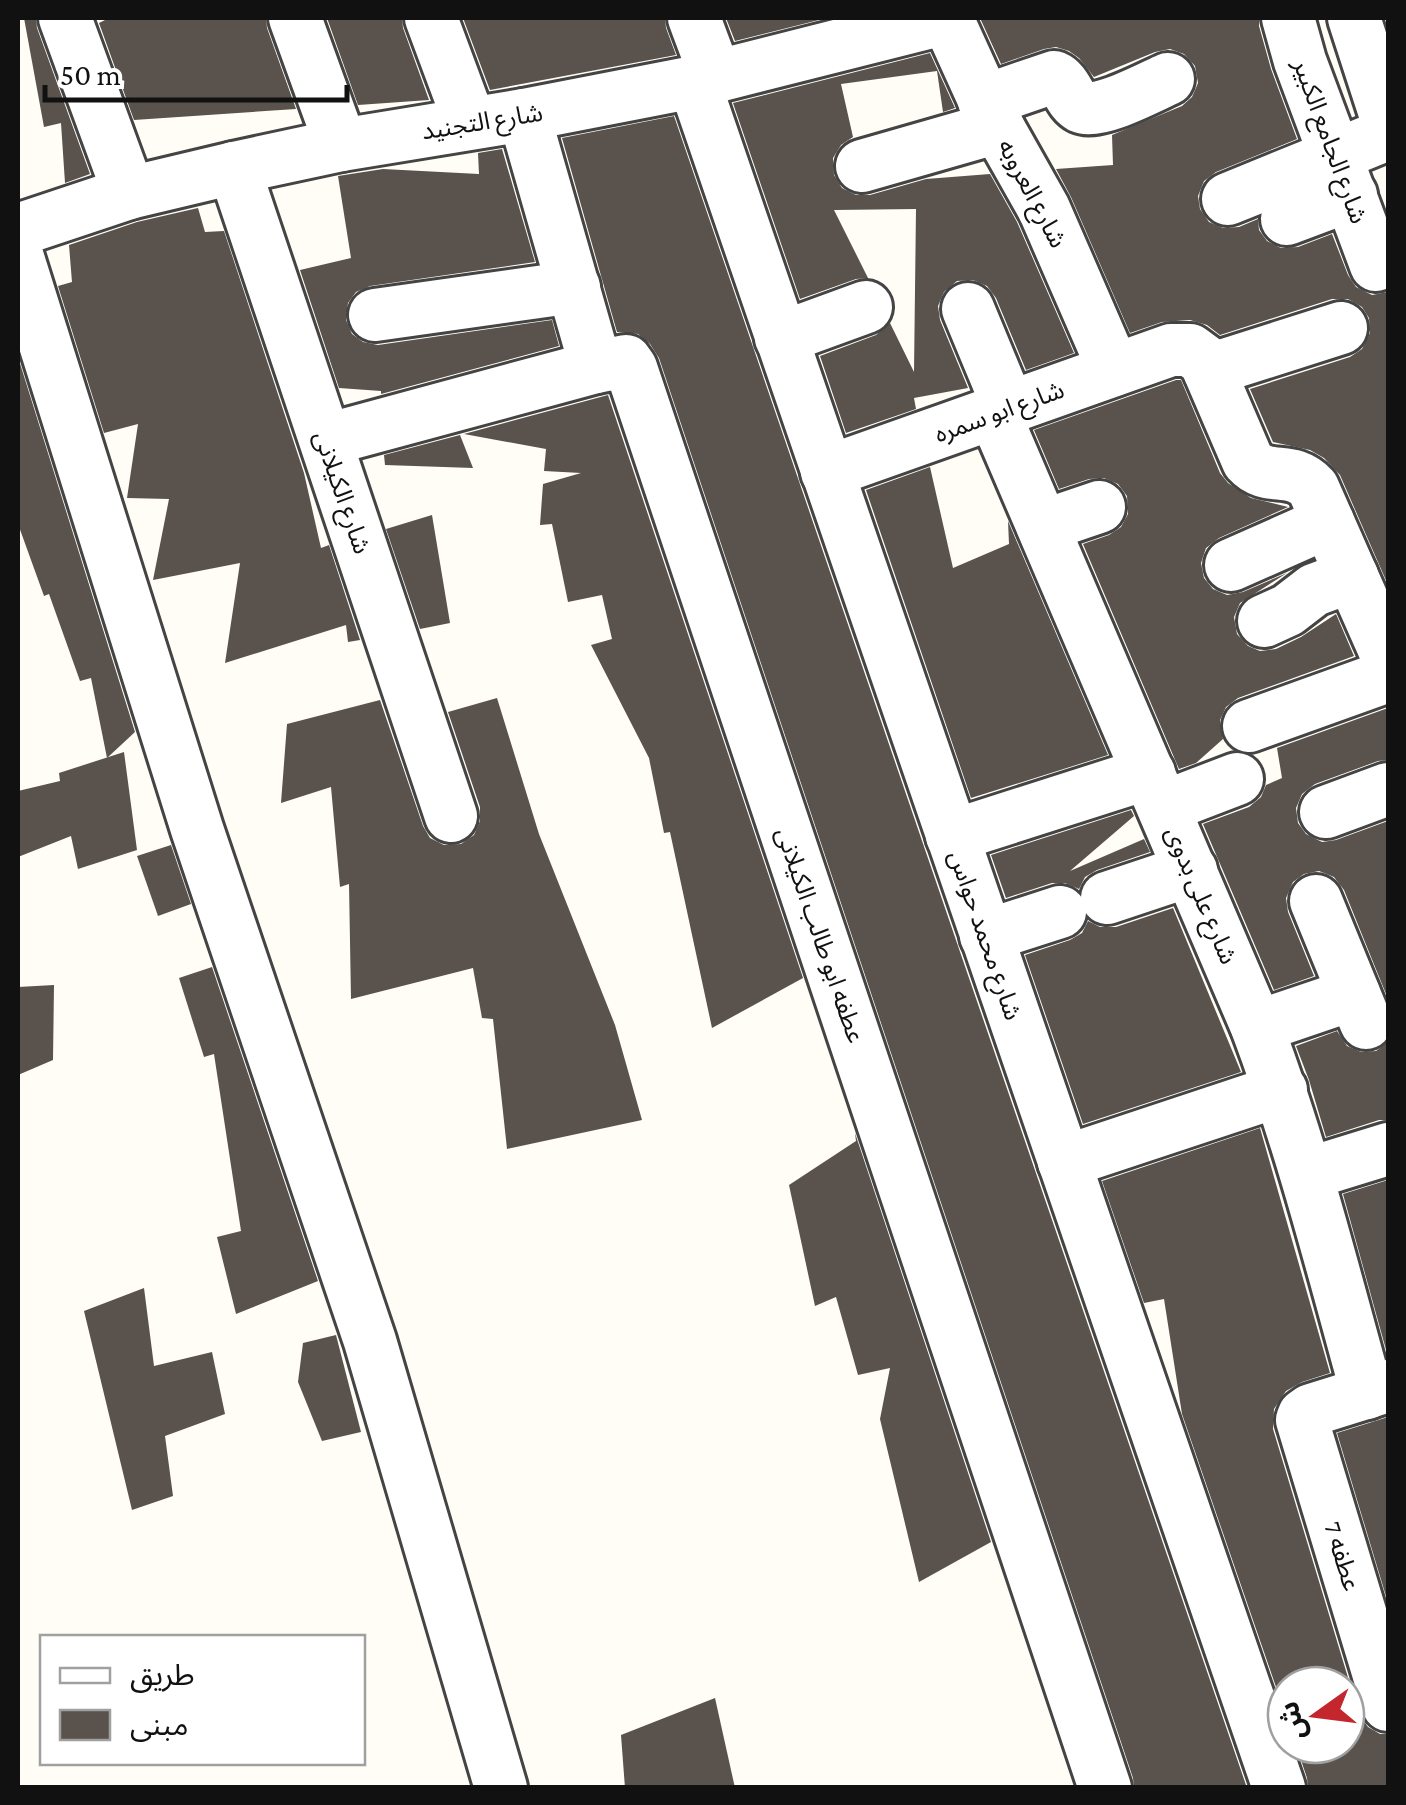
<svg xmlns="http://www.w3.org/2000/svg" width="1406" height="1805" font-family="'Crimson Pro','Noto Sans Arabic',serif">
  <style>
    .building { fill: #5a524d }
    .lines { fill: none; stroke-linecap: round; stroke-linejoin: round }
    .minor-casing { stroke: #444; stroke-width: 58 }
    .minor { stroke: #fff; stroke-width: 52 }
    .labels { text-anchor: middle; stroke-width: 10; stroke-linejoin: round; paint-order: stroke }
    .street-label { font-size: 25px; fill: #111; stroke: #fff }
  </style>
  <rect width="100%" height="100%" fill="#fffdf5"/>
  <g class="building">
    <polygon points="24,18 36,18 37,28 90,174 65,183 61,123 44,127"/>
    <polygon points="109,18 266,18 267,28 296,109 134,120 99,23"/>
    <polygon points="327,18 402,18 403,28 429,100 358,105"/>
    <polygon points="463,18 665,18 666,28 676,55 490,90"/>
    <polygon points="726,18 827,18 735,41"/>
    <polygon points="980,18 1259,18 1259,26 1271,69 1297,139 1216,172 1204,181 1198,196 1200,209 1209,222 1223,228 1239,227 1258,219 1259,230 1267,241 1281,248 1298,247 1332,234 1348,275 1356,287 1372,295 1388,292 1388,585 1340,475 1324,458 1310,450 1273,442 1250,389 1350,357 1362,349 1370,333 1369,318 1362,307 1348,299 1332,299 1220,335 1207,325 1190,320 1162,322 1130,333 1071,197 1056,169 1113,165 1112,135 1182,106 1192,97 1198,83 1195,66 1184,54 1170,49 1155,52 1094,77 1079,58 1069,51 1056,47 1044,49 1001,64"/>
    <polygon points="930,53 955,108 943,112 937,71 841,84 853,137 841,145 833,158 834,175 842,188 856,195 870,195 926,179 990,174 1017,222 1074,353 1026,370 996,298 987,286 973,280 957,281 944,292 938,306 940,320 968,388 914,398 916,409 846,433 820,356 876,335 890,323 914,372 916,209 834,210 868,278 856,279 800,299 733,103"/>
    <polygon points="674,116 958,946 1247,1788 1134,1788 1133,1778 659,358 650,344 638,334 617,332 562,138"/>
    <polygon points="502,149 535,262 370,286 356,292 348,303 346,320 352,334 363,342 378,345 552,320 559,346 381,394 381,391 339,388 300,270 351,258 338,176 383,169 479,174 478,153"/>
    <polygon points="198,208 205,232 224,231 304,473 321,548 329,545 360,640 348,642 346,625 225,663 240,563 153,580 169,499 127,498 138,424 104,433 58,286 72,282 69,245 137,222"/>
    <polygon points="18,357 135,732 107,758 91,678 80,681 49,594 44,596 18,524"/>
    <polygon points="1176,380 1181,380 1220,473 1228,483 1251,498 1288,507 1219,538 1206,548 1201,563 1204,578 1213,589 1227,595 1243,592 1287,573 1240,603 1234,617 1237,634 1248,646 1260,651 1276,649 1301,637 1336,614 1354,656 1238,698 1226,707 1220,720 1223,739 1196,763 1179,769 1083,544 1109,535 1121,527 1128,514 1127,496 1118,484 1104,478 1089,479 1059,489 1034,430"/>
    <polygon points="608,395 803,978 712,1028 670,832 664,833 649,758 591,645 612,639 602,595 568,602 552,524 540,525 543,484 581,473 544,471 546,449 464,434"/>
    <polygon points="460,435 473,468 385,465 384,455"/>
    <polygon points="930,467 953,568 1009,544 1008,521 1108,755 971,798 866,490"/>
    <polygon points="432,515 450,623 420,629 386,529"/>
    <polygon points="497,698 539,834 615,1025 642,1120 507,1149 493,1019 482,1018 473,968 351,999 349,884 340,887 331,787 281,803 287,724 380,700 423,826 430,838 444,845 461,844 474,835 480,821 480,807 448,712"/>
    <polygon points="1388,708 1388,760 1378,761 1315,784 1302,794 1296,808 1298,823 1306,834 1322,842 1336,840 1388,821 1388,999 1344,890 1334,877 1319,871 1304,874 1293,882 1286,898 1288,912 1314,976 1274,990 1203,824 1249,807 1261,797 1266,785 1282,778 1277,748"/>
    <polygon points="124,752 137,850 78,869 71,836 18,857 18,791 60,781 59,773"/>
    <polygon points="1131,810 1134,816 1070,871 1144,839 1150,852 1097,870 1085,877 1079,889 1065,883 1052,883 1006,898 991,855"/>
    <polygon points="171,845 191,904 158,916 137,856"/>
    <polygon points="1173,908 1241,1072 1083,1124 1025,955 1070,940 1082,933 1088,921 1100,927 1116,927"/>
    <polygon points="212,967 318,1281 236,1314 217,1237 241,1231 214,1054 204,1057 179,978"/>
    <polygon points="54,985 53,1060 18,1075 18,987"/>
    <polygon points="1337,1031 1347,1046 1361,1052 1376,1051 1388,1042 1388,1120 1379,1120 1326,1137 1309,1080 1296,1046"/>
    <polygon points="1260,1128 1330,1373 1302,1382 1286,1391 1274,1409 1273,1429 1359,1714 1368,1727 1380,1734 1388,1734 1388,1788 1308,1788 1307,1778 1296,1745 1346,1745 1346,1685 1286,1685 1286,1716 1182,1414 1164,1299 1144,1303 1102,1181"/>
    <polygon points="855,1133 991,1542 919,1582 880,1419 890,1368 858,1375 836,1297 815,1306 789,1185 856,1141"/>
    <polygon points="1388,1180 1388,1357 1343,1194"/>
    <polygon points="144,1288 154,1366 212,1352 225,1414 165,1436 173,1496 132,1510 84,1311"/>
    <polygon points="336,1335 361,1432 322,1441 298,1382 303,1343"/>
    <polygon points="1388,1417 1388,1603 1337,1433"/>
    <polygon points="715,1698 735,1788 625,1788 621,1735"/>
  </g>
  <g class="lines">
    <defs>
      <g id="minor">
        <polyline points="65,18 129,193"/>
        <polyline points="295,18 341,145"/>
        <polyline points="431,18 470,123"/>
        <polyline points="694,18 716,77"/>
        <polyline points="947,18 991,115 1044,209 1114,370"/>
        <polyline points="1288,18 1300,61 1376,265"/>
        <polyline points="1354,18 1388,123"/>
        <polyline points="694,82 1279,1788"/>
        <path d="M984,101L1054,77C1068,83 1068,100 1081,107C1098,115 1150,87 1168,79"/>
        <polyline points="524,115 596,367 626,361 631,368 1105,1788"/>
        <polyline points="862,166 998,127"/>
        <polyline points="234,168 451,816"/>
        <polyline points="1228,199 1388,134"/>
        <polyline points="1287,219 1351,195"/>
        <polyline points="18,230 129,193 234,168 341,145 524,115 694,82 947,18"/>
        <polyline points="18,258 197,829 370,1341 501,1788"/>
        <polyline points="968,309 1009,408"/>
        <polyline points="375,315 574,287"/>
        <polyline points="781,338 866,307"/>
        <polyline points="1209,370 1341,328"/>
        <path d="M994,413L1257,1027C1302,1147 1333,1270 1367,1393"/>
        <polyline points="326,440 596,367"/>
        <path d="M827,472L1171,350H1190L1205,361L1248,461C1268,483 1291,464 1313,488L1388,658"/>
        <polyline points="1043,526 1099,507"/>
        <polyline points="1231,565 1328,522"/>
        <polyline points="1264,621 1288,610 1314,590 1352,576"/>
        <polyline points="1249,726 1388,676"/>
        <polyline points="1164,807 1237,779"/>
        <polyline points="1326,812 1388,789"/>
        <polyline points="952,836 1149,773"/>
        <polyline points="1107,898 1191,870"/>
        <polyline points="1316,901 1366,1023"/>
        <polyline points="986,936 1060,912"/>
        <polyline points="1257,1027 1354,994"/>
        <polyline points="1064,1162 1281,1090"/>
        <polyline points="1307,1174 1388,1149"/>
        <polyline points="1388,1386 1311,1410 1304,1415 1302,1420 1388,1705"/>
      </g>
    </defs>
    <use href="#minor" class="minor-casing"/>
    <use href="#minor" class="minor"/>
  </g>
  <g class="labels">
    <g class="street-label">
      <text transform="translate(482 121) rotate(-9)" y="9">شارع التجنيد</text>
      <text transform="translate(1331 141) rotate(70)" y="9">شارع الجامع الكبير</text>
      <text transform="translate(1033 193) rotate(62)" y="9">شارع العروبه</text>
      <text transform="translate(999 411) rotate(-20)" y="9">شارع ابو سمره</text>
      <text transform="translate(343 492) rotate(71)" y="9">شارع الكيلانى</text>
      <text transform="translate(1202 895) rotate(67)" y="9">شارع على بدوى</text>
      <text transform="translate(821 935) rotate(71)" y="9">عطفه ابو طالب الكيلانى</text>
      <text transform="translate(986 935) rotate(71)" y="9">شارع محمد حواس</text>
      <text transform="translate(1343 1556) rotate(73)" y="9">عطفه 7</text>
    </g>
  </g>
  <rect width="1406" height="1805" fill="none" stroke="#111111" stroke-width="40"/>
  <rect x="40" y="1635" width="325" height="130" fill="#ffffff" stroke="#a0a0a0" stroke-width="2.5"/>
  <rect x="60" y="1668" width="50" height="15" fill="#ffffff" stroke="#a0a0a0" stroke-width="2.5"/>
  <text x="130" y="1685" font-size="30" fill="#111111">طريق</text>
  <rect x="60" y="1710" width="50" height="30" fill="#5a524d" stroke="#a0a0a0" stroke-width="2.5"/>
  <text x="130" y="1735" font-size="30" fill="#111111">مبنى</text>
  <g transform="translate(1316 1715) rotate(256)"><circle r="48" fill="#ffffff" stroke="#a0a0a0" stroke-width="2.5"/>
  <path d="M0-8L18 38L0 25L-18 38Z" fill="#c4262e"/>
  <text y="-15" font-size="28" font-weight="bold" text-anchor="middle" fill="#111111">ش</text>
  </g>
  <path d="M45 85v15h302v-15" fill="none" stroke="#111111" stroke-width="5"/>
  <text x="60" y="85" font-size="30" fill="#111111" stroke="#ffffff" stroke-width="8" paint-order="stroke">50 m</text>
</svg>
